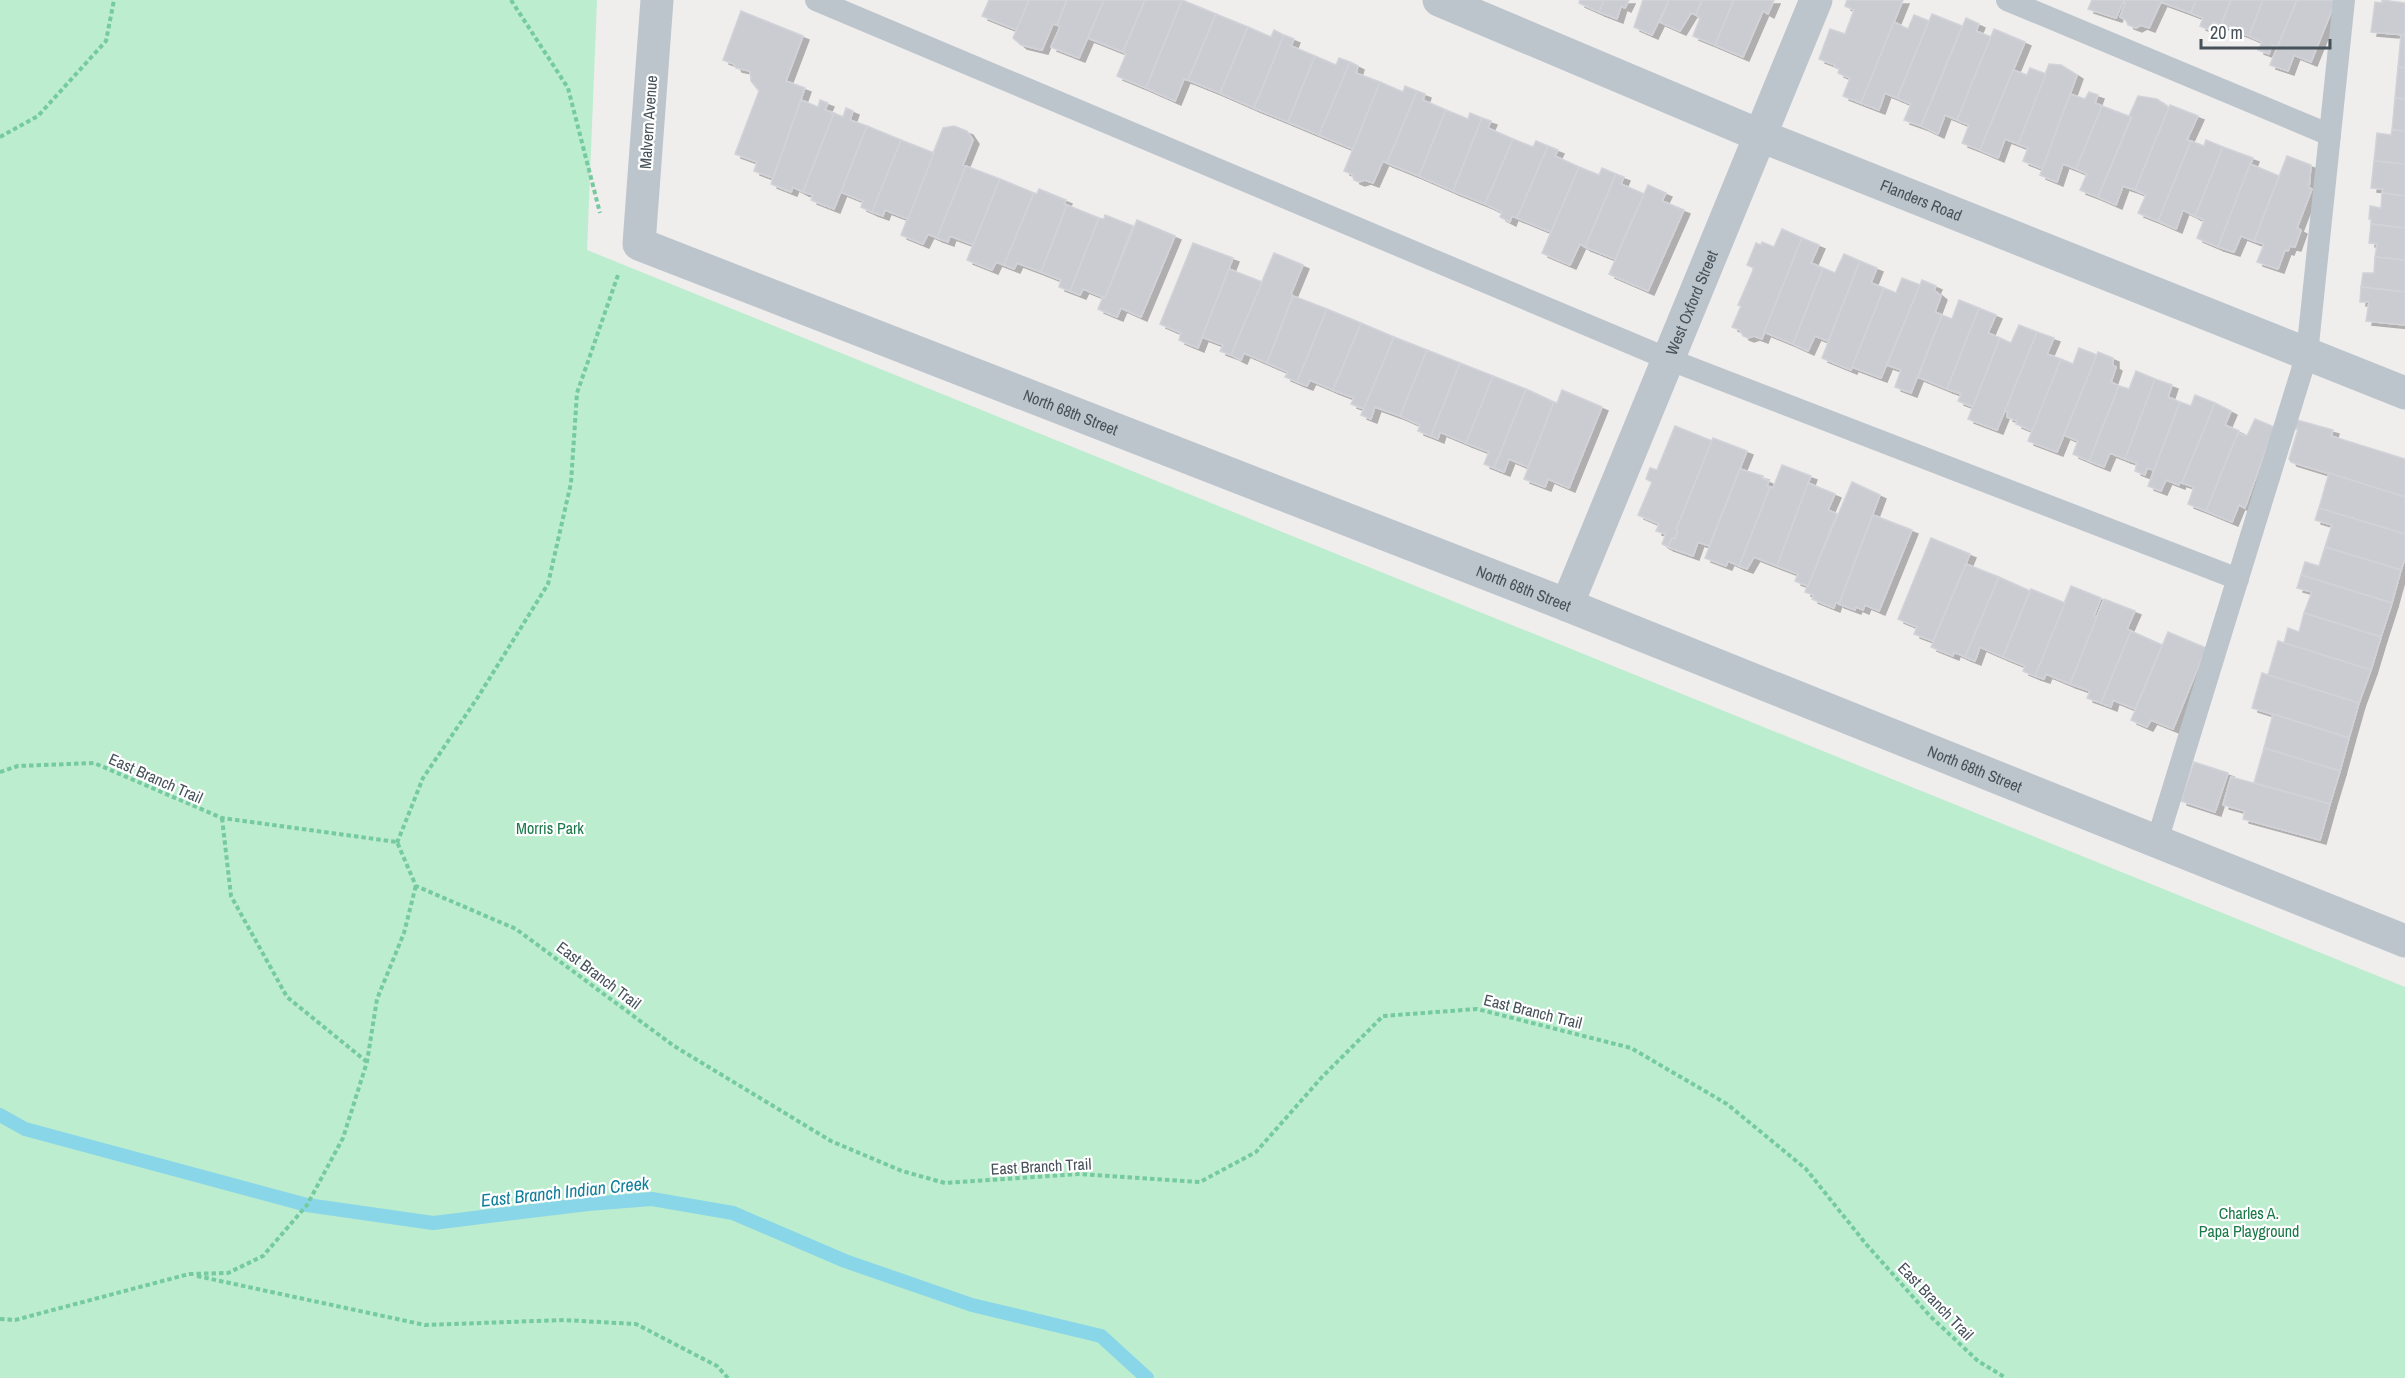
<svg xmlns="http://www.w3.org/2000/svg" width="2405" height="1378" font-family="'Archivo Narrow',sans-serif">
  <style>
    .green { fill: #bcedcf }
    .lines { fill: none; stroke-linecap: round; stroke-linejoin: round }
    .stream { stroke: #8ad6e9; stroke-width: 14 }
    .building { fill: #caccd2; stroke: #d1d3d9; stroke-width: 1.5; filter: url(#shadow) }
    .path { stroke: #75caa0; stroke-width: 4; stroke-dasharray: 4.5 3; stroke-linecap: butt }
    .service { stroke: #bcc5cc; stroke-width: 22 }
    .minor { stroke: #bcc5cc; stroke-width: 33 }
    .labels { text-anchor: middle; stroke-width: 4.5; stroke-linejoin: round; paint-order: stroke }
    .street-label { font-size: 16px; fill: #46515a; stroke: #fff }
    .park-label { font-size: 16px; fill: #197948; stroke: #fff }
    .water-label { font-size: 18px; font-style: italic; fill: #107f9c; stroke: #fff }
  </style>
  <defs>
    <filter id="shadow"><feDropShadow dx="6" dy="4" stdDeviation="0" flood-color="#0004"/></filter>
  </defs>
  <rect width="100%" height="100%" fill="#f0eded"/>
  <polygon class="green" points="0,0 597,0 587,250 2405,987 2405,1378 0,1378"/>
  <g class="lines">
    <polyline class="stream" points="0,1115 25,1129 307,1205 433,1223 588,1204 652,1199 733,1213 845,1261 972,1305 1101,1336 1147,1378"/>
  </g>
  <g class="building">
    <polygon points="989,0 1029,0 1017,30 982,16"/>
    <polygon points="1029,0 1067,0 1057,25 1053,24 1042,50 1021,45 1013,38"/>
    <polygon points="1067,0 1104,0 1079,58 1051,47 1060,27 1057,25"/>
    <polygon points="1104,0 1145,0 1123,52 1088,38"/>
    <polygon points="1145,0 1182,0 1146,88 1117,76 1126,54 1123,52"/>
    <polygon points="1182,0 1216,14 1188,80 1184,79 1175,101 1146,88"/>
    <polygon points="1580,0 1604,0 1599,12 1579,3"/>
    <polygon points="1604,0 1629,0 1625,8 1621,6 1617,19 1599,12"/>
    <polygon points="1643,0 1669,0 1652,35 1634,27"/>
    <polygon points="1669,0 1702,0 1696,15 1691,13 1680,31 1660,22"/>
    <polygon points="1702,0 1734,0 1715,45 1693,36 1700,18 1696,15"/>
    <polygon points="1734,0 1774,0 1768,14 1763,11 1743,57 1715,45"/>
    <polygon points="1847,0 1903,0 1861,103 1843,96 1850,78 1838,73 1839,69 1834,67 1835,65 1819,59 1830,29 1845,34 1854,10 1845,6"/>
    <polygon points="2092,0 2124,0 2116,18 2088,9"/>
    <polygon points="2124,0 2162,0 2149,28 2141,25 2136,28 2128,25 2126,20 2120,17 2125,4"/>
    <polygon points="2162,0 2196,0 2191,13 2161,2"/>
    <polygon points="2196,0 2231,0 2221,25 2213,22 2210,30 2200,26 2203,18 2191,13"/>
    <polygon points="2231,0 2263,0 2249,36 2221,25"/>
    <polygon points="2263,0 2297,0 2277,47 2272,45 2269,54 2258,50 2262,42 2249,36"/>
    <polygon points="2297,0 2336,0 2311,62 2294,55 2288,71 2270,65"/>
    <polygon points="2382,0 2405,3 2405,35 2371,32 2375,2 2382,3"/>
    <polygon points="741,11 803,36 786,81 805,88 773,178 754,171 757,162 735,154 759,91 751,81 750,71 736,68 734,64 723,60"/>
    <polygon points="1216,14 1248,27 1220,93 1188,80"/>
    <polygon points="1932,14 1962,26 1921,126 1904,120 1911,104 1897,98"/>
    <polygon points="1914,15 1929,21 1897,98 1885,93 1879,110 1861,103 1894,22 1908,29"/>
    <polygon points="1966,18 1979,24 1976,31 1991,37 1957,120 1945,115 1938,134 1921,126"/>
    <polygon points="1248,27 1271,37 1274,30 1284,35 1254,108 1220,93"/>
    <polygon points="1994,29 2025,42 1980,150 1962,143 1969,125 1957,120"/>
    <polygon points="1284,35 1294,39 1291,46 1315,56 1288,122 1254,108"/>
    <polygon points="2401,35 2405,35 2405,68 2398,67"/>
    <polygon points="1315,56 1336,65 1339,58 1350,62 1319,135 1288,122"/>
    <polygon points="1350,62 1358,66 1356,73 1380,82 1353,149 1319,135"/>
    <polygon points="2049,64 2061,65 2077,75 2043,169 2023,161 2028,148 2018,144"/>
    <polygon points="2398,67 2405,68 2405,99 2395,98"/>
    <polygon points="2030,68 2046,74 2018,144 2005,139 1998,158 1980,150 2013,70 2027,75"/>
    <polygon points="1380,82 1403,92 1405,86 1417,91 1387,163 1383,161 1373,183 1365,180 1359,182 1354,180 1352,174 1344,171"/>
    <polygon points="1417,91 1425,94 1423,100 1446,110 1419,176 1387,163"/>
    <polygon points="2089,92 2098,95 2095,103 2102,106 2076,169 2063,164 2057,182 2040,175 2070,94 2085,99"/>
    <polygon points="2138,96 2157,99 2169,108 2135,190 2123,186 2116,205 2098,197 2132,117 2129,116"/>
    <polygon points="2395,98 2405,99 2405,131 2392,130"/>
    <polygon points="801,100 818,107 820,100 828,103 825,110 834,113 803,192 793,187 791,192 771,184"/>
    <polygon points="2170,105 2198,116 2187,140 2191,141 2158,221 2138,213 2146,195 2135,190"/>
    <polygon points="2102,106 2131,117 2098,197 2080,190 2087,174 2076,169"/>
    <polygon points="846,108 853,111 850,120 867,126 834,209 811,200 813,195 803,192 834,113 843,117"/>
    <polygon points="1446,110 1468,119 1470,113 1482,118 1453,191 1419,176"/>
    <polygon points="1482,118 1491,121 1488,128 1513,139 1485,204 1453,191"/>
    <polygon points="867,126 901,140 872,212 861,207 863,201 841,192"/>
    <polygon points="954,126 967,131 973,140 963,165 966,167 937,238 928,234 923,244 901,235 943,128"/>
    <polygon points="2392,130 2405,131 2405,164 2374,161 2377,133 2391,135"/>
    <polygon points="1513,139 1533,147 1536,141 1548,146 1517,218 1512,216 1510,222 1500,217 1502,212 1485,204"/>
    <polygon points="901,140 934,153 908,219 885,210 883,216 872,212"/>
    <polygon points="2206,140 2223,147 2195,216 2183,210 2176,229 2158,221 2191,141 2204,146"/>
    <polygon points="1548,146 1558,150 1555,156 1579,167 1551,232 1517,218"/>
    <polygon points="2223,147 2253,158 2218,247 2197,238 2204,220 2195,216"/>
    <polygon points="2287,156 2311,165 2309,188 2312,189 2297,228 2301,230 2295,247 2290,246 2288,251 2285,250 2278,269 2257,262 2264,244 2254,241"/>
    <polygon points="2374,161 2405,164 2405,196 2382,193 2383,189 2371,188"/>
    <polygon points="2250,164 2279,176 2254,241 2241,236 2234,252 2218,247"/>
    <polygon points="966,166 1000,179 974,245 950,236 948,242 937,238"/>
    <polygon points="1579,167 1599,175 1602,168 1616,174 1585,247 1580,244 1570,265 1542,253"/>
    <polygon points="1616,174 1624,177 1621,184 1644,194 1615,259 1585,247"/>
    <polygon points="1000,179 1034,193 1004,265 996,262 992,270 967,260"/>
    <polygon points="1648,185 1666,193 1662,201 1684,210 1648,291 1609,274"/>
    <polygon points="1039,189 1066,200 1064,204 1067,205 1041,272 1017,263 1014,269 1004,265 1034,193 1037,194"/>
    <polygon points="2382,193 2405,196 2405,228 2371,224 2371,219 2369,219 2370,206 2381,208"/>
    <polygon points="1067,205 1099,218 1070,291 1059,287 1061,280 1041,272"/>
    <polygon points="1105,215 1133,226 1105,298 1083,289 1080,295 1070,291 1099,218 1104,219"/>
    <polygon points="1137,220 1175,236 1141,317 1121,308 1117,317 1098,309 1103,297 1105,298"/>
    <polygon points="2371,224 2405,228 2405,260 2375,257 2377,244 2369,243"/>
    <polygon points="1782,229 1802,238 1762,339 1754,336 1748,338 1743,336 1740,330 1732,327 1741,306 1738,305 1754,268 1747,265 1756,243 1761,245 1762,242 1774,247"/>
    <polygon points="1802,238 1819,245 1811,263 1823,268 1793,344 1764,332"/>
    <polygon points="1193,243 1233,258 1198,348 1179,340 1181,333 1160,324"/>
    <polygon points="1274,253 1303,265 1291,294 1293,296 1267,363 1244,353 1241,360 1231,355"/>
    <polygon points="1844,254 1860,261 1828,341 1815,336 1808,351 1793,344 1823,268 1835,273"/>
    <polygon points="2375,257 2405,260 2405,292 2361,287 2363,273 2374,273"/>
    <polygon points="1860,261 1877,268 1871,283 1884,288 1851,370 1822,358"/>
    <polygon points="1229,269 1262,282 1231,355 1220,351 1223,345 1202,337"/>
    <polygon points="1902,278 1920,285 1881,378 1852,367 1884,288 1896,293"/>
    <polygon points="1922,280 1936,286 1934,290 1941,296 1935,312 1942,315 1911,393 1895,387 1901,370 1887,365"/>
    <polygon points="2361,287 2405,292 2405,325 2366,321 2369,302 2360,302"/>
    <polygon points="1293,296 1327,309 1297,382 1285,377 1288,372 1267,363"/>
    <polygon points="1959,300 1979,308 1947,389 1918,377 1942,315 1952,319"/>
    <polygon points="1979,308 1996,315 1988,333 2000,338 1973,407 1958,401 1961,394 1947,389"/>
    <polygon points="1327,309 1361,323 1333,390 1310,380 1307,386 1297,382"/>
    <polygon points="1361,323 1394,337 1364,409 1351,404 1354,398 1333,390"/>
    <polygon points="2019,325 2037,332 1997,430 1968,419 2000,338 2011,343"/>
    <polygon points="2037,332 2054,338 2047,354 2061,359 2033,431 2016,424 2017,421 2007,417 2008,412 2005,411"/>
    <polygon points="1394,337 1427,350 1400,416 1375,407 1371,419 1361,415"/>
    <polygon points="2079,348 2097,355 2057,452 2028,441 2061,359 2073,364"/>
    <polygon points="1427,350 1460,363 1431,436 1418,431 1420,425 1400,416"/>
    <polygon points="2098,352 2113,358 2113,365 2116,367 2111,382 2119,386 2089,461 2073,454 2078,441 2064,435"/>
    <polygon points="1460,363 1493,376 1466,443 1440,432 1438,439 1431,436"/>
    <polygon points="2136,371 2155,379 2125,459 2110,453 2104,467 2089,461 2119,386 2129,389"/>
    <polygon points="1493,376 1526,389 1494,468 1484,464 1489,452 1466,443"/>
    <polygon points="2155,379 2172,385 2168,397 2180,402 2154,470 2147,468 2145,475 2135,471 2137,463 2125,459"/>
    <polygon points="1526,389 1554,402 1528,467 1509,459 1504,472 1494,468"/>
    <polygon points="1562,390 1602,407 1569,488 1548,479 1545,487 1524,479 1554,402 1557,403"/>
    <polygon points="2195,395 2215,403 2182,483 2180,482 2179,485 2166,480 2161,491 2148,486 2180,402 2191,406"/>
    <polygon points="2215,403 2231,411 2225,425 2239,431 2206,511 2188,504 2194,487 2182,483"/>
    <polygon points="2255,419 2274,427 2245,508 2239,505 2232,522 2206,511 2238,433 2246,436 2248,434"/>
    <polygon points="2297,420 2333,430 2331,436 2405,459 2405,497 2291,462 2289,459 2298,429 2295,429"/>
    <polygon points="1675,426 1712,441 1676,530 1678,531 1675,539 1672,538 1668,547 1662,544 1666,534 1656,531 1659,524 1638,515 1652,482 1646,479 1650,468 1657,470"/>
    <polygon points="1713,438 1747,451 1709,546 1698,542 1693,556 1668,547 1672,538 1675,539 1678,531 1676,530"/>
    <polygon points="1782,465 1811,476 1777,566 1754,557 1747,569 1739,566 1770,487 1773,488"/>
    <polygon points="1740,469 1763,476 1762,478 1769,481 1767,486 1770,487 1739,566 1728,561 1726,566 1705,558"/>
    <polygon points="2329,473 2405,497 2405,534 2319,508"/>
    <polygon points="1852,482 1880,495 1839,604 1836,602 1834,608 1812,599 1814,595 1805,592"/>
    <polygon points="1808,483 1835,494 1828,510 1837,514 1808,586 1795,581 1798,574 1777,566"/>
    <polygon points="2319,508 2405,534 2405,559 2401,570 2325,547 2332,525 2315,520"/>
    <polygon points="1873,515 1912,530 1879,611 1865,605 1863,610 1856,607 1855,610 1839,604"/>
    <polygon points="1931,538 1970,554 1933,641 1914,634 1917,627 1898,619"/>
    <polygon points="2325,547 2401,570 2392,603 2301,575 2305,562 2319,566"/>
    <polygon points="1966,564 1999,577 1965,657 1954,652 1953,656 1931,647"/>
    <polygon points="2301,575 2392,603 2381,637 2304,613 2312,592 2297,588"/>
    <polygon points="1999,577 2030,591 2003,657 1980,647 1975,661 1965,657"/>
    <polygon points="2071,586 2101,598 2094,616 2097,618 2070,684 2046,674 2044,679 2035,676"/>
    <polygon points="2031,589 2065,603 2035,676 2023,671 2025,666 2003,657"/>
    <polygon points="2104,599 2135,611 2127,629 2131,631 2101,703 2087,698 2090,691 2070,684"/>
    <polygon points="2304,613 2381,637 2371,670 2284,643 2288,628 2299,632"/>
    <polygon points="2131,631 2162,645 2135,709 2113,700 2111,707 2101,703"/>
    <polygon points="2168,632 2206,648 2173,729 2151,720 2147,727 2131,720"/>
    <polygon points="2278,641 2371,670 2359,703 2268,675"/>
    <polygon points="2262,673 2359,703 2349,738 2252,708"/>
    <polygon points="2273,714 2349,738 2340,771 2264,748"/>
    <polygon points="2264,748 2340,771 2330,804 2254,783"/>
    <polygon points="2194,762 2228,773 2215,812 2181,801"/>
    <polygon points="2231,777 2330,804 2320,840 2243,819 2245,811 2223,805"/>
  </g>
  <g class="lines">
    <g class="path">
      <polyline points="511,0 568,88 600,213"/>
      <polyline points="0,137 38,116 106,41 114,0"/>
      <polyline points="0,772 18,766 94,763 222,818 397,842 416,886 516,929 674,1046 831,1141 902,1171 945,1183 1079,1174 1200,1182 1256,1152 1322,1077 1383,1016 1477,1009 1631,1048 1727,1104 1806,1169 1866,1244 1930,1316 1978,1361 2006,1378"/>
      <polyline points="222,818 231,896 287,997 367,1062"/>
      <polyline points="397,843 423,778 478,697 548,584 571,483 577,393 618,275"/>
      <polyline points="197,1276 425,1325 564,1320 636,1324 717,1366 728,1378"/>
      <polyline points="0,1319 15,1320 189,1274 228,1273 263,1256 307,1205 343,1138 367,1062 377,999 404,933 416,885"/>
    </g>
    <g class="service">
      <polyline points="816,0 1668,359 2238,579"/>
      <polyline points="2007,0 2330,135"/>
      <polyline points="2157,841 2307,354 2344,0"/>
    </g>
    <g class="minor">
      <path id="s1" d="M657,0L639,244L1567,605L2405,941"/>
      <path id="s2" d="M1439,0L1761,136L2405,393"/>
      <path id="s3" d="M1567,605L1816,0"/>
    </g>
  </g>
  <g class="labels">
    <g class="street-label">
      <text transform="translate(648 122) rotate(-86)" y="6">Malvern Avenue</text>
      <text dy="6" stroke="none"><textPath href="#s2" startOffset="522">Flanders Road</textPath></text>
      <text dy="6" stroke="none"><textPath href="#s3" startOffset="327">West Oxford Street</textPath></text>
      <text dy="6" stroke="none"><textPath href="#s1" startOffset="708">North 68th Street</textPath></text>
      <text dy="6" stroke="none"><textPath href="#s1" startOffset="1194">North 68th Street</textPath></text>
      <text dy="6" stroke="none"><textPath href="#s1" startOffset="1680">North 68th Street</textPath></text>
      <text transform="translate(156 778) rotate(24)" y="6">East Branch Trail</text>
      <text transform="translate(599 975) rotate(37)" y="6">East Branch Trail</text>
      <text transform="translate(1533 1011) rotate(14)" y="6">East Branch Trail</text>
      <text transform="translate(1041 1166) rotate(-3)" y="6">East Branch Trail</text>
      <text transform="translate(1936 1301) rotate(46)" y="6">East Branch Trail</text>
    </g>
    <g class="park-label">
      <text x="550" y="834">Morris Park</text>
      <text x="2249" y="1219">Charles A.<tspan x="2249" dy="18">Papa Playground</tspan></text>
    </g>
    <g class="water-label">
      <text transform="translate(565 1192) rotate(-6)" y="6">East Branch Indian Creek</text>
    </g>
  </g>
  <path d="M2201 39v9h129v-9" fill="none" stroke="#46515a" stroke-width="3"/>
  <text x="2210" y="39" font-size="18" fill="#46515a" stroke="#ffffff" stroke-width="4.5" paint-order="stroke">20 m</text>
</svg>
